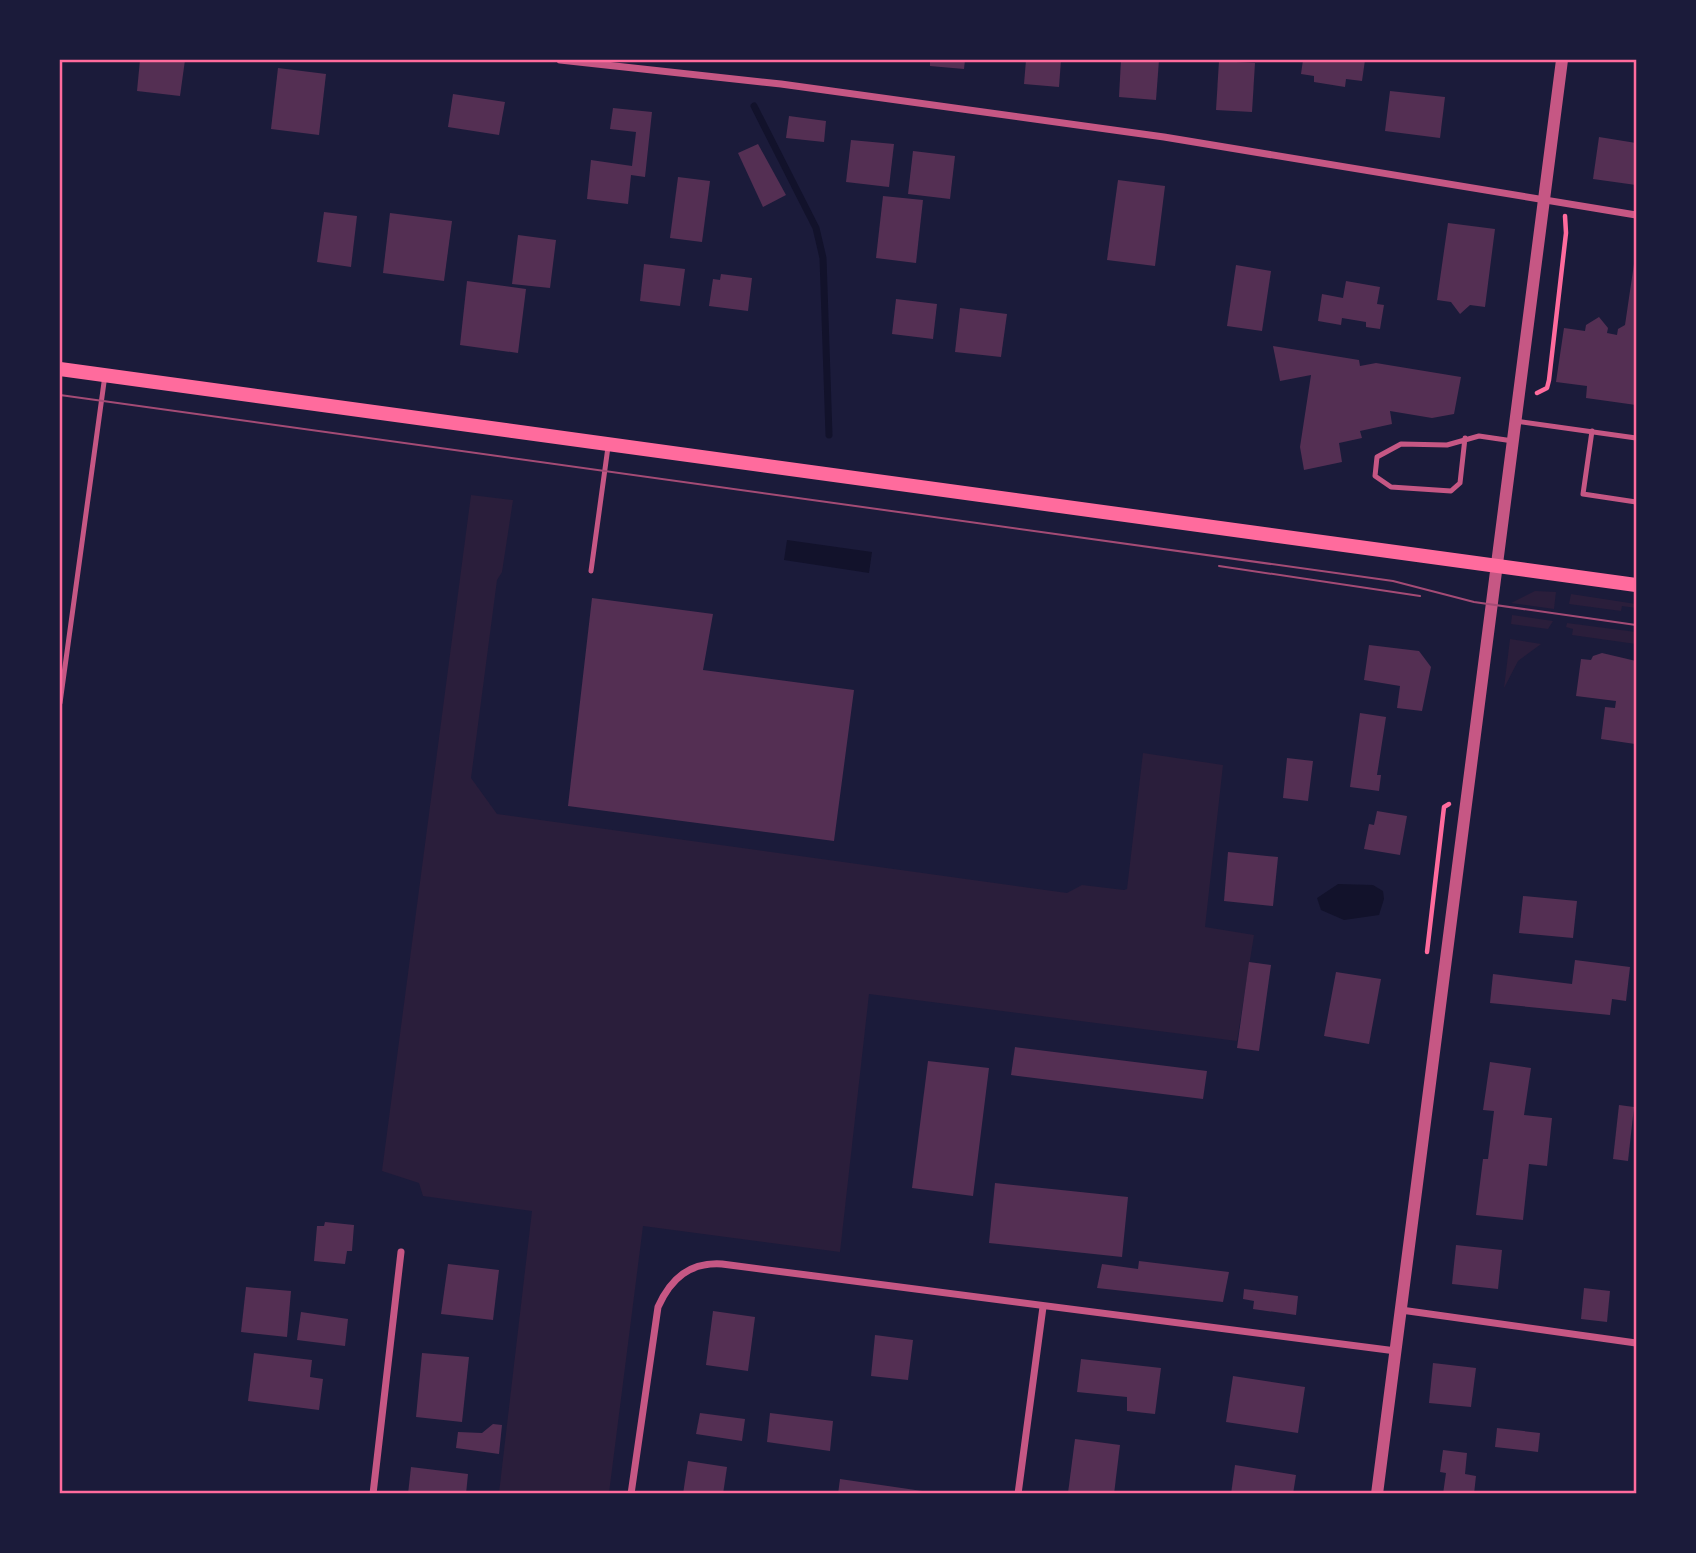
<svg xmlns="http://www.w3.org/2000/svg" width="1696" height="1553" font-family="Barlow,sans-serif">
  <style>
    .green { fill: #2a1e3b }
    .water { fill: #12122b }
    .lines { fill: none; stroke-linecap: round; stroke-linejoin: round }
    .stream { stroke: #12122b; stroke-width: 7 }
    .building { fill: #542f53 }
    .path { stroke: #ff6b9d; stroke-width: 4.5 }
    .service { stroke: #c65784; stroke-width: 5 }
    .minor { stroke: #c65784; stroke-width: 7 }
    .tertiary { stroke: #c65784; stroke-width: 12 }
    .secondary { stroke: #ff6b9d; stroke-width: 14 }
    .tram { stroke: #a44b75; stroke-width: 2 }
    .neatline { fill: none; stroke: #ff6b9d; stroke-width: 2.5 }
  </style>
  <rect width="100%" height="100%" fill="#1b1b3a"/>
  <g class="green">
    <polygon points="471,495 513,500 502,572 497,580 471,778 497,814 1067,893 1082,885 1124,890 1127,889 1143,753 1223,765 1205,927 1254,935 1237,1041 869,994 840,1252 643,1226 609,1493 499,1493 532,1211 423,1196 419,1183 382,1171"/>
    <polygon points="1535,591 1556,592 1554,609 1511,603"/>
    <polygon points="1571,594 1636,604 1636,608 1622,606 1621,611 1569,604"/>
    <polygon points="1512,615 1553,621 1548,629 1511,624"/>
    <polygon points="1567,623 1636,632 1636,644 1572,635 1573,629 1566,627"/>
    <polygon points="1510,639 1541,644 1518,661 1504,688"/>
  </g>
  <g class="water">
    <polygon points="787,540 872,552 869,573 784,560"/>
    <polygon points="1338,884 1373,885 1383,891 1384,899 1379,915 1344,920 1321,910 1317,898"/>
  </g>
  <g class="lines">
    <polyline class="stream" points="754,106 816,228 823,258 829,435"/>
  </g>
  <g class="building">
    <polygon points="140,60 185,60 180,96 137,91"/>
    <polygon points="930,60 965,60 964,69 930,66"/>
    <polygon points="1026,60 1061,60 1059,87 1024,84"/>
    <polygon points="1121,60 1159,60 1156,100 1119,97"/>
    <polygon points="1303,60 1365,60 1362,81 1346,79 1345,87 1314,82 1314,76 1301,74"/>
    <polygon points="1219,61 1255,63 1252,112 1216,110"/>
    <polygon points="278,68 326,74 319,135 271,129"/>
    <polygon points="1390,91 1445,97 1440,138 1385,131"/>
    <polygon points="453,94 505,102 499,135 448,127"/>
    <polygon points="613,108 652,112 645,177 631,175 628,204 587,199 591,160 632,166 636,132 610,129"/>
    <polygon points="789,116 826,121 824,142 786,138"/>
    <polygon points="1599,137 1636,143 1636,185 1593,179"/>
    <polygon points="851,140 894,144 889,187 846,182"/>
    <polygon points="758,144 786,195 763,207 738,153"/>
    <polygon points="913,151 955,156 950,199 908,194"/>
    <polygon points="678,177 710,181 702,242 670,238"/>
    <polygon points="1118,180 1165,186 1155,266 1107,260"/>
    <polygon points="883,196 923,200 916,263 876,258"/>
    <polygon points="324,212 357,216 351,267 317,262"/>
    <polygon points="390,213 452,221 444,281 383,273"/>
    <polygon points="1448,223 1495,229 1485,307 1470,305 1460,314 1451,302 1437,300"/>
    <polygon points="518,235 556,240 550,288 512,284"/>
    <polygon points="1635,257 1636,405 1586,398 1587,386 1556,382 1564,328 1585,331 1586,325 1599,317 1608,328 1607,333 1617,335 1618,329 1625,325"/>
    <polygon points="644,264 685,269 680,306 640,301"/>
    <polygon points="1236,265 1271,271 1262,331 1227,326"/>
    <polygon points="721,274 752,278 748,311 709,306 713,279 720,280"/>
    <polygon points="467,281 526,289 518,353 460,345"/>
    <polygon points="1346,281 1380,287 1377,304 1384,305 1380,329 1366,327 1366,322 1342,318 1341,325 1318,321 1322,294 1343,298"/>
    <polygon points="896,299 937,304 933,339 892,334"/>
    <polygon points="960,308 1007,314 1001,357 955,352"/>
    <polygon points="1273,346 1359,360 1360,366 1376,363 1461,377 1454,414 1432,418 1390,411 1392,424 1360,431 1362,438 1339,443 1342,462 1304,470 1300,447 1311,375 1280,381"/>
    <polygon points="592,598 713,614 703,670 854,690 834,841 568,806"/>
    <polygon points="1369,645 1419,651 1431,667 1422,711 1397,708 1400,686 1364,680"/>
    <polygon points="1602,653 1636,661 1635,744 1601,739 1605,707 1615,708 1616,701 1576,696 1581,659 1591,660 1593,656"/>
    <polygon points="1360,713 1386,717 1377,775 1381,775 1379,791 1350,787"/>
    <polygon points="1287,758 1313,761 1308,801 1283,798"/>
    <polygon points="1377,811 1407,816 1400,855 1364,849 1369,824 1374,825"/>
    <polygon points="1228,852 1278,857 1273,906 1224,901"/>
    <polygon points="1523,896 1577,901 1573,938 1519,933"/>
    <polygon points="1575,960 1630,967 1626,1001 1612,999 1610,1015 1490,1003 1493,974 1572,984"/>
    <polygon points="1249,962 1271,965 1259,1051 1237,1048"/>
    <polygon points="1336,972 1381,979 1369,1044 1324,1036"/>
    <polygon points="1015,1047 1207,1071 1203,1099 1011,1075"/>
    <polygon points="928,1061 989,1068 973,1196 912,1188"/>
    <polygon points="1490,1062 1531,1068 1524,1115 1552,1118 1547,1166 1529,1164 1523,1220 1476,1215 1483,1159 1488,1159 1494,1111 1483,1110"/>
    <polygon points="1619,1105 1634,1107 1628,1161 1613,1159"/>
    <polygon points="995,1183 1128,1197 1122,1257 989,1243"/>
    <polygon points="325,1222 354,1225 352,1251 347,1251 345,1264 314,1261 317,1226 324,1226"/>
    <polygon points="1456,1245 1502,1250 1498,1289 1452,1284"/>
    <polygon points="1139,1261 1229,1272 1223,1302 1097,1288 1102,1264 1138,1269"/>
    <polygon points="448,1264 499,1270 493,1320 441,1314"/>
    <polygon points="246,1287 291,1291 287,1337 241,1332"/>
    <polygon points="1584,1288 1610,1291 1607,1322 1581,1319"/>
    <polygon points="1244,1289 1298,1296 1296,1315 1253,1309 1254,1301 1243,1299"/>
    <polygon points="713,1311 755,1317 748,1371 706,1365"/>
    <polygon points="301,1312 348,1319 345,1346 297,1340"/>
    <polygon points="875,1335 913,1340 908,1380 871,1376"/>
    <polygon points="254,1353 312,1360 310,1377 323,1379 319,1410 248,1401"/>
    <polygon points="422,1353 469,1357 462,1422 416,1417"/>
    <polygon points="1081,1359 1161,1368 1155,1414 1127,1411 1127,1397 1077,1392"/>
    <polygon points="1433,1363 1476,1368 1471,1407 1429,1403"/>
    <polygon points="1233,1376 1305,1387 1298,1433 1226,1422"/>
    <polygon points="700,1413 745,1419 742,1441 696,1434"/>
    <polygon points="770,1413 833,1421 830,1451 767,1442"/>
    <polygon points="493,1424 502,1425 499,1454 456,1448 458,1432 482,1433"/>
    <polygon points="1497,1428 1540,1433 1538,1452 1495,1447"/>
    <polygon points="1075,1439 1120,1445 1114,1494 1068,1493"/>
    <polygon points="1443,1450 1467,1453 1465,1474 1476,1476 1474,1494 1443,1494 1446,1473 1440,1472"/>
    <polygon points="688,1461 727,1467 723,1494 683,1494"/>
    <polygon points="1235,1465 1296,1475 1293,1494 1231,1494"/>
    <polygon points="411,1467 468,1474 466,1494 408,1494"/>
    <polygon points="840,1479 929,1492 929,1494 838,1494"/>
  </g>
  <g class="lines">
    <g class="path">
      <polyline points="1537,393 1547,388 1549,380 1566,233 1565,216"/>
      <polyline points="1427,952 1444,807 1449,804"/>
    </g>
    <g class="service">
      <polyline points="1515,421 1636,438"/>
      <polyline points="1592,431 1583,494 1636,502"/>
      <polyline points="1465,438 1460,483 1451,491 1391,487 1375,476 1377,457 1401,444 1447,445 1479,436 1513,441"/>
      <polyline points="591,571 608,447"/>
      <polyline points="60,703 105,375"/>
    </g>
    <g class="minor">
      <polyline points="560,60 781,84 1164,137 1636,215"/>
      <polyline points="1401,1310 1636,1343"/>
      <polyline points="373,1494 401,1252"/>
      <path d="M631,1494L658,1307C671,1278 690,1262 722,1264L1396,1351"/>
      <polyline points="1018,1494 1043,1307"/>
    </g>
    <polyline class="tertiary" points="1377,1494 1562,60"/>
    <polyline class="secondary" points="60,369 1636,585"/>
    <g class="tram">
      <polyline points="60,395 1393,581 1474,602 1636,625"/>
      <polyline points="1219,566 1420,596"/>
    </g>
  </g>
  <rect width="1696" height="1553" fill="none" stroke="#1b1b3a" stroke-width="122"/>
  <rect x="61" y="61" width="1574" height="1431" class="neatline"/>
</svg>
